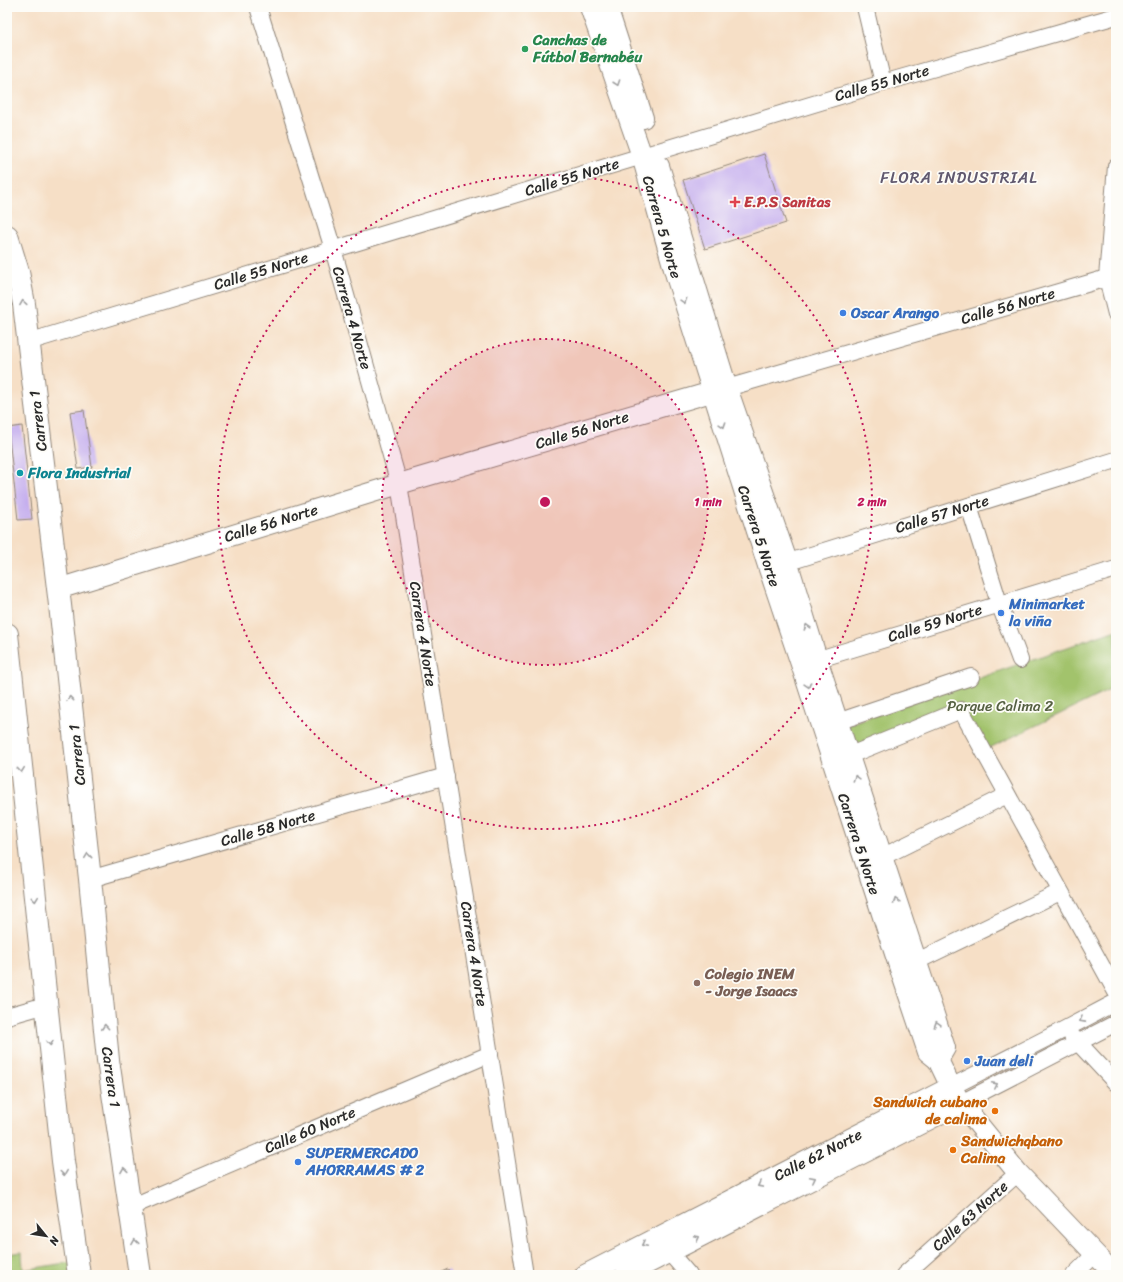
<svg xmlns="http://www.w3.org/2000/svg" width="1123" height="1282" font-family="Sriracha,sans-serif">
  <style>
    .green { fill: #a2c36c; stroke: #66774c }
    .building { fill: #c5aeee }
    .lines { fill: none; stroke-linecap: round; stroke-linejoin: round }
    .minor-casing { stroke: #908578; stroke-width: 18 }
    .tertiary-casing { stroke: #908578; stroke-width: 22 }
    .primary-casing { stroke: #908578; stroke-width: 24 }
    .minor { stroke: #fff; stroke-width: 16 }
    .tertiary { stroke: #fff; stroke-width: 20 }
    .primary { stroke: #fff; stroke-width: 22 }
    .oneway { stroke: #a0a0a0 }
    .ring { fill: none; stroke: #c2185b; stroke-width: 2; stroke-dasharray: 2 4 }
    .leisure-dot { fill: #2e9e5b; stroke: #fdfcf7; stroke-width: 1.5 }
    .health-dot { fill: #e0444e; stroke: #fdfcf7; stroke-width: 1.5 }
    .shop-dot { fill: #3f7fe0; stroke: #fdfcf7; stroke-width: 1.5 }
    .culture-dot { fill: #0f9aa8; stroke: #fdfcf7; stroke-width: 1.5 }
    .education-dot { fill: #8d6e63; stroke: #fdfcf7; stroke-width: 1.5 }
    .food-dot { fill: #e8710a; stroke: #fdfcf7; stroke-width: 1.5 }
    .labels { text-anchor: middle; stroke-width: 3.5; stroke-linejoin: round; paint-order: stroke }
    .leisure-label { font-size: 15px; font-weight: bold; fill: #27864d; stroke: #fdfcf7; text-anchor: start }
    .street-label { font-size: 15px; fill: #2b2b2b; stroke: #fdfcf7 }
    .health-label { font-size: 15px; font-weight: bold; fill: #be3a42; stroke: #fdfcf7; text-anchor: start }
    .shop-label { font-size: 15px; font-weight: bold; fill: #366cbe; stroke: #fdfcf7; text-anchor: start }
    .culture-label { font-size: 15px; font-weight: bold; fill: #0d838f; stroke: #fdfcf7; text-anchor: start }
    .park-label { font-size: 15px; fill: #556042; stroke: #fdfcf7 }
    .education-label { font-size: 15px; font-weight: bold; fill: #785e54; stroke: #fdfcf7; text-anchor: start }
    .food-label { font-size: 15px; font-weight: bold; fill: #c56008; stroke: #fdfcf7; text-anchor: end }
    .neighbourhood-label { font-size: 16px; letter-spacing: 1px; fill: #61596f; stroke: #fdfcf7 }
    .centre { fill: #c2185b; stroke: #fdfcf7; stroke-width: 2 }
    .ring-label { font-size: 12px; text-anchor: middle; font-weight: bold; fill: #c2185b; stroke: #fdfcf7; stroke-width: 3.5; stroke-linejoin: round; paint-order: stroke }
  </style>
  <rect width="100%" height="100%" fill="#fdfcf7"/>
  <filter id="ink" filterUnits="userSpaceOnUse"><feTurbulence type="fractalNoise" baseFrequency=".025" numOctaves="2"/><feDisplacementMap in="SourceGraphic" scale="8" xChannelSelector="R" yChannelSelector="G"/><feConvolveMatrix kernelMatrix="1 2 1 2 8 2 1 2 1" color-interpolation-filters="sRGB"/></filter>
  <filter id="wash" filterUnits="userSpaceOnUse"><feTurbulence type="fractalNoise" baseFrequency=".012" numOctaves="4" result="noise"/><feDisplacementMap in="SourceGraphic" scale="16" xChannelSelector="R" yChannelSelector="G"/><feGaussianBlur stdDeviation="0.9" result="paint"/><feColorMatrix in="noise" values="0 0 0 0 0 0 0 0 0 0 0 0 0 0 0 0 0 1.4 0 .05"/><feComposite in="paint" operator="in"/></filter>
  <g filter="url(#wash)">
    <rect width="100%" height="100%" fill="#f6dfc6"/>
    <g class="green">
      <polygon points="1116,630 1116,687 983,751 961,710 857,753 846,725"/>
      <polygon points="22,1252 23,1270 77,1261 79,1275 7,1275 7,1254"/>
    </g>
    <g id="blocks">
      <g class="building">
        <polygon points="764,154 786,223 705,249 683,180"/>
        <polygon points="84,410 92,467 78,469 70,412"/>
        <polygon points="22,426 32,519 18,520 8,428"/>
        <polygon points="448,1269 451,1275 435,1275"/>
      </g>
    </g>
  </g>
  <g filter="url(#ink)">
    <use href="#blocks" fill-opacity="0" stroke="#908578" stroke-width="1"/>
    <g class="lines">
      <defs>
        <g id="minor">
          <polyline points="258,7 333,249 399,484 525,1275"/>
          <polyline points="865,7 883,83"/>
          <polyline points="1116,166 1107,278 1116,314"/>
          <polyline points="28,342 883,83 1116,16"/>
          <polyline points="727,388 1107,278"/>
          <polyline points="969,506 999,603 1020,660"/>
          <polyline points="776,566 1116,460"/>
          <polyline points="806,663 1116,569"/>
          <polyline points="837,722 971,677"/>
          <polyline points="838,760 961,710 1116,992"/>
          <polyline points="872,860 882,857 1007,795"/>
          <polyline points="90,879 446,776"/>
          <polyline points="907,966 1060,892"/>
          <polyline points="7,1016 46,1005"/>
          <polyline points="1072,1036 1116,1083"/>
          <polyline points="951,1087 1065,1029 1116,1002"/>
          <polyline points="961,1103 1116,1023"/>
          <polyline points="130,1208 140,1203 490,1054"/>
          <polyline points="669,1252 689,1275"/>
          <polyline points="904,1275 1018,1173"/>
          <polyline points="1074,1275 1095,1254"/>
        </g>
        <g id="tertiary">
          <polyline points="590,7 642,156 676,276 769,569 801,664 900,969 928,1052 938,1060 951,1087 961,1103 1018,1173 1115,1275"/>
          <polyline points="607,7 643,118"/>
          <polyline points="659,166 727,388 787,561 817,659 945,1048 938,1060"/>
          <polyline points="58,589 399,484 725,388"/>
          <polyline points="585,1275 951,1087"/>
          <polyline points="625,1275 961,1103"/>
        </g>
        <g id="primary">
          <polyline points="7,236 18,272 24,304 60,605 90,879 108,1060 140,1275"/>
          <polyline points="7,634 63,1161 79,1275"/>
        </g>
      </defs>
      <use href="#minor" class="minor-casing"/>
      <use href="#tertiary" class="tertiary-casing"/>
      <use href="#primary" class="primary-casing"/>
      <use href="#minor" class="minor"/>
      <use href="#tertiary" class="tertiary"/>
      <use href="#primary" class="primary"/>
    </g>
    <defs><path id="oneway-chevron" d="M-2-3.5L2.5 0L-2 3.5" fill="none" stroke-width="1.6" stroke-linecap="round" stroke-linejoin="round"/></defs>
    <g class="oneway">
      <use href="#oneway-chevron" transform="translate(617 83) rotate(71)"/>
      <use href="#oneway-chevron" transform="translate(684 301) rotate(72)"/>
      <use href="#oneway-chevron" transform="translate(23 303) rotate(-99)"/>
      <use href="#oneway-chevron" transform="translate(723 425) rotate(72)"/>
      <use href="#oneway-chevron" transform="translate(807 627) rotate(-107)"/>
      <use href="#oneway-chevron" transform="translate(808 685) rotate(72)"/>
      <use href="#oneway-chevron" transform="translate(70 699) rotate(-96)"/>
      <use href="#oneway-chevron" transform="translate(21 770) rotate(84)"/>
      <use href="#oneway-chevron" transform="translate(856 778) rotate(-108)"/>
      <use href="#oneway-chevron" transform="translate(88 856) rotate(-96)"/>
      <use href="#oneway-chevron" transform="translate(35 899) rotate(84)"/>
      <use href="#oneway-chevron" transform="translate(896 901) rotate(-108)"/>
      <use href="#oneway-chevron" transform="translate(1082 1020) rotate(151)"/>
      <use href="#oneway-chevron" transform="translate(937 1024) rotate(-108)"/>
      <use href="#oneway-chevron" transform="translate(105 1027) rotate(-95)"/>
      <use href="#oneway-chevron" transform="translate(50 1043) rotate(84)"/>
      <use href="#oneway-chevron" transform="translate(995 1085) rotate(-27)"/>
      <use href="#oneway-chevron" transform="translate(124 1170) rotate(-99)"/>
      <use href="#oneway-chevron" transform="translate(64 1173) rotate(82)"/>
      <use href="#oneway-chevron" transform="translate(813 1179) rotate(-27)"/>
      <use href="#oneway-chevron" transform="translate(760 1185) rotate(153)"/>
      <use href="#oneway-chevron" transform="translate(697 1238) rotate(-27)"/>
      <use href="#oneway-chevron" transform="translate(135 1242) rotate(-99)"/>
      <use href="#oneway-chevron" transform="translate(644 1244) rotate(153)"/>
    </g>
  </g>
  <circle cx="545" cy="502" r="163" fill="#c2185b" fill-opacity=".12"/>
  <g class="ring">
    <circle cx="545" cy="502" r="163"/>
    <circle cx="545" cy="502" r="327"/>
  </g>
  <circle class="leisure-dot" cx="525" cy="49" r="4"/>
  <path class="health-dot" d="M733 196h4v4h4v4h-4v4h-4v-4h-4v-4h4z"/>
  <g class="shop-dot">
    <circle cx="843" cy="313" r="4"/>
    <circle cx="1001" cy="613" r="4"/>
    <circle cx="967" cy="1061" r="4"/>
    <circle cx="298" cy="1162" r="4"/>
  </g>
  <circle class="culture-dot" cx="20" cy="473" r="4"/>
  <circle class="education-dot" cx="697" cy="983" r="4"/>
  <g class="food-dot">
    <circle cx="995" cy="1111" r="4"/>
    <circle cx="953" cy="1150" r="4"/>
  </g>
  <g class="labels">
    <g class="leisure-label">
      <text x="533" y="45">Canchas de<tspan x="533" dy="17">Fútbol Bernabéu</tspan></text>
    </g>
    <g class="street-label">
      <text transform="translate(882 83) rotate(-16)" y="5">Calle 55 Norte</text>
      <text transform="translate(572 177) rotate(-17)" y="5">Calle 55 Norte</text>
      <text transform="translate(662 227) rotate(74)" y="5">Carrera 5 Norte</text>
      <text transform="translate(261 271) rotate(-17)" y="5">Calle 55 Norte</text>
      <text transform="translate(1008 306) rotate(-16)" y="5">Calle 56 Norte</text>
      <text transform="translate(352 318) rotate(74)" y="5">Carrera 4 Norte</text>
      <text transform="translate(38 421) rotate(-97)" y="5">Carrera 1</text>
      <text transform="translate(582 430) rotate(-17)" y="5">Calle 56 Norte</text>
      <text transform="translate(942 514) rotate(-17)" y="5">Calle 57 Norte</text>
      <text transform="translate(271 523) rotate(-17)" y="5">Calle 56 Norte</text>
      <text transform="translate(759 536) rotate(72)" y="5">Carrera 5 Norte</text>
      <text transform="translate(935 623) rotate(-17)" y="5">Calle 59 Norte</text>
      <text transform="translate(423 634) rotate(81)" y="5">Carrera 4 Norte</text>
      <text transform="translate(77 755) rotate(-96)" y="5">Carrera 1</text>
      <text transform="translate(268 828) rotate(-16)" y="5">Calle 58 Norte</text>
      <text transform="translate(859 844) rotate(72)" y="5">Carrera 5 Norte</text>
      <text transform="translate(474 954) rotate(81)" y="5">Carrera 4 Norte</text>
      <text transform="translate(111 1077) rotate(82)" y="5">Carrera 1</text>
      <text transform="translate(310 1130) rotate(-23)" y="5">Calle 60 Norte</text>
      <text transform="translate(818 1155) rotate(-27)" y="5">Calle 62 Norte</text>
      <text transform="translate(970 1216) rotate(-42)" y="5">Calle 63 Norte</text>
    </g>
    <g class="health-label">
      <text x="744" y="207">E.P.S Sanitas</text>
    </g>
    <g class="shop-label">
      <text x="851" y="318">Oscar Arango</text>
      <text x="1009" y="609">Minimarket<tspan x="1009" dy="17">la viña</tspan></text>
      <text x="975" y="1066">Juan deli</text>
      <text x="306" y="1158">SUPERMERCADO<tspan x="306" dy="17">AHORRAMAS # 2</tspan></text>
    </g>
    <g class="culture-label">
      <text x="28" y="478">Flora Industrial</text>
    </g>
    <g class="park-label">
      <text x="1000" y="711">Parque Calima 2</text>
    </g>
    <g class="education-label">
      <text x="705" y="979">Colegio INEM<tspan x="705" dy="17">- Jorge Isaacs</tspan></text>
    </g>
    <g class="food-label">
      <text x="987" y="1107">Sandwich cubano<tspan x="987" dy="17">de calima</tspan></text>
      <text x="961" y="1146" text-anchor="start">Sandwichqbano<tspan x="961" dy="17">Calima</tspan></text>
    </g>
    <g class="neighbourhood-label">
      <text x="959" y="183">FLORA INDUSTRIAL</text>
    </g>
  </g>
  <circle cx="545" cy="502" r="6" class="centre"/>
  <g class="ring-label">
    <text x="708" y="506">1 min</text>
    <text x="872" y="506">2 min</text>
  </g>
  <rect width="1123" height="1282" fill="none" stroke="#fdfcf7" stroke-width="24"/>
  <g transform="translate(46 1236) rotate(120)" stroke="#fdfcf7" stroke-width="3" paint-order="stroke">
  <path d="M0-3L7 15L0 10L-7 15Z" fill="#2b2b2b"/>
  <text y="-6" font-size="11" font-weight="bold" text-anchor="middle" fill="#2b2b2b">N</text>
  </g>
</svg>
